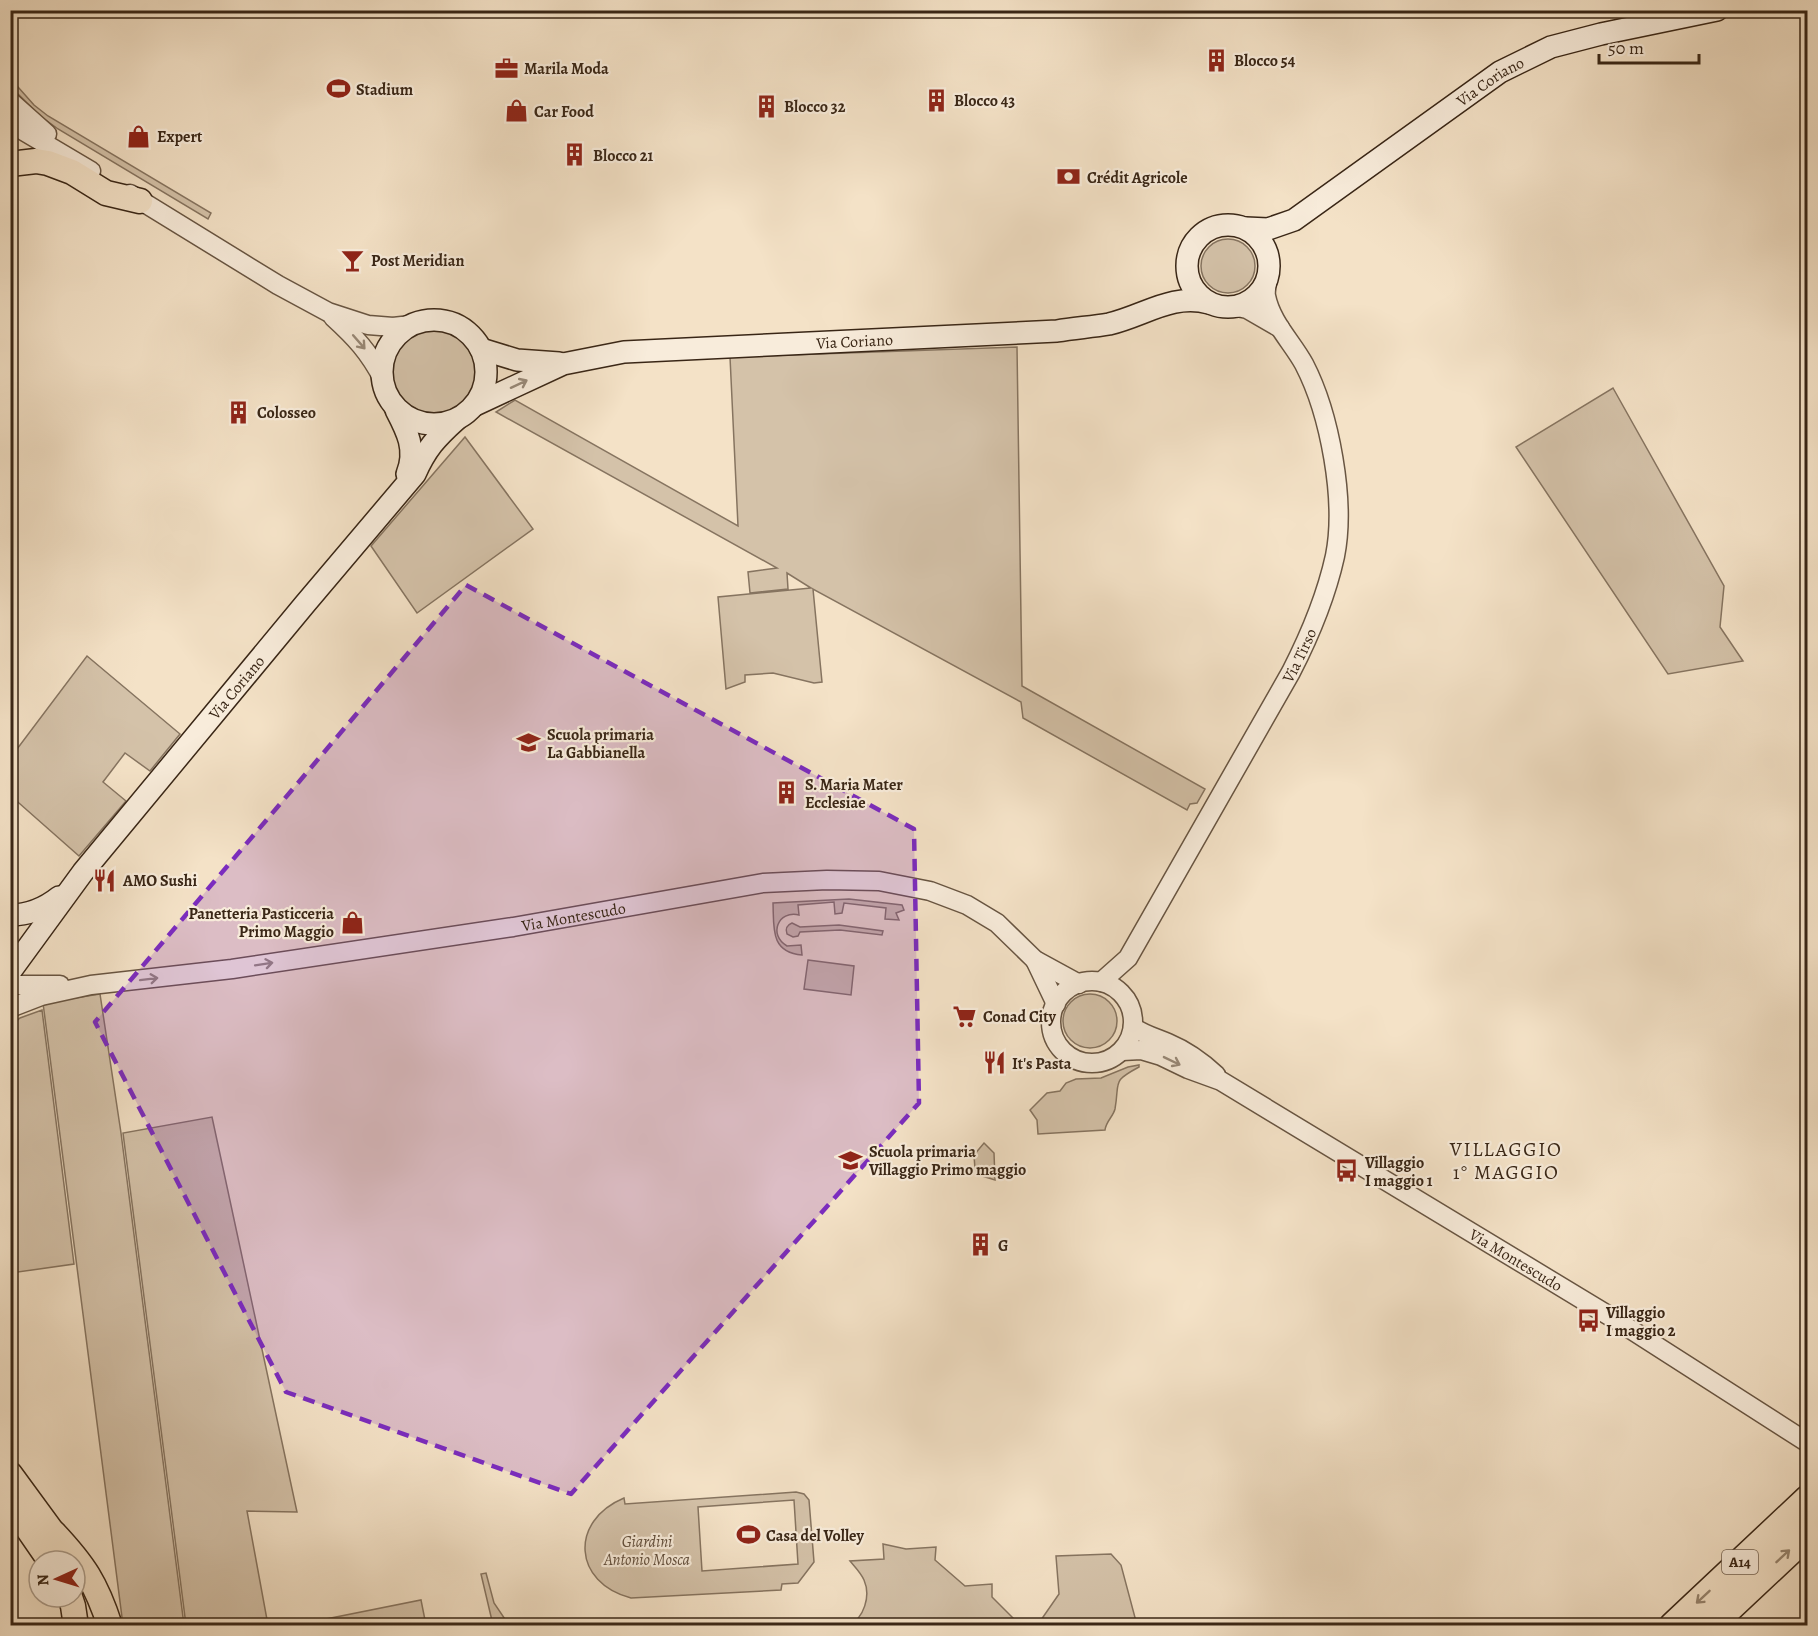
<svg xmlns="http://www.w3.org/2000/svg" width="1818" height="1636" font-family="Alegreya,serif">
  <style>
    .green { fill: #d4c2a9; stroke: #867460; stroke-width: 1.5; fill-rule: evenodd }
    .lines { fill: none; stroke-linecap: round; stroke-linejoin: round }
    .tertiary-casing { stroke: #685542; stroke-width: 21 }
    .secondary-casing { stroke: #392616; stroke-width: 24 }
    .primary-casing { stroke: #392616; stroke-width: 27 }
    .motorway-casing { stroke: #392616; stroke-width: 30 }
    .tertiary { stroke: #f8ecdb; stroke-width: 18 }
    .secondary { stroke: #f8ecdb; stroke-width: 21 }
    .primary { stroke: #f4e2c7; stroke-width: 24 }
    .motorway { stroke: #f4e2c7; stroke-width: 27 }
    .oneway { stroke: #988978 }
    .oneway2 { stroke: #96846e }
    .marked { fill: #7b2cbf; fill-opacity: 0.2; stroke: #7b2cbf; stroke-width: 4.5; stroke-dasharray: 12 8; stroke-linejoin: round }
    .labels { text-anchor: middle; stroke-width: 4.5; stroke-linejoin: round; paint-order: stroke }
    .shield { fill: #f8ecdb; stroke: #726151; stroke-width: 1.5 }
    .shield-label { font-size: 15px; font-weight: bold; fill: #392616 }
    .poi-label { font-size: 16px; font-weight: bold; fill: #392616; stroke: #f8ecdb; text-anchor: start }
    .street-label { font-size: 16px; fill: #392616; stroke: #f8ecdb }
    .park-label { font-size: 16px; font-style: italic; fill: #604d3b; stroke: #f8ecdb }
    .quarter-label { font-size: 20px; letter-spacing: 1.5px; fill: #392616; stroke: #f8ecdb }
  </style>
  <rect width="100%" height="100%" fill="#f4e2c7"/>
  <filter id="stains"><feTurbulence type="fractalNoise" baseFrequency=".00333" numOctaves="4"/><feColorMatrix values="0 0 0 0 .2 0 0 0 0 .09 0 0 0 0 .02 0 0 0 .5 -.17"/></filter>
  <radialGradient id="worn" r=".72"><stop offset=".6" stop-color="#630" stop-opacity="0"/><stop offset="1" stop-color="#630" stop-opacity=".3"/></radialGradient>
  <g class="green">
    <polygon points="10,78 34,105 48,116 211,213 208,219 58,129 39,115 11,87"/>
    <circle cx="1228" cy="266" r="27"/>
    <circle cx="433" cy="370" r="47"/>
    <polygon points="1017,347 1022,686 1205,789 1197,803 1190,804 1187,810 1023,718 1021,702 813,589 822,682 814,683 773,673 745,675 745,682 726,689 718,597 811,588 787,573 788,589 750,593 748,572 777,568 496,412 515,400 738,526 730,357"/>
    <polygon points="1613,388 1724,586 1720,627 1743,661 1668,674 1516,447"/>
    <polygon points="465,437 533,529 417,613 371,546"/>
    <polygon points="87,656 180,734 150,771 125,753 103,782 126,801 79,856 11,796 11,757"/>
    <path d="M849,899L902,905L904,910L896,913L899,920L885,919L886,908L844,903L842,913L835,914L834,902L798,905L799,915C778,910 768,935 787,946L801,945L802,955C770,952 774,928 773,903Z"/>
    <path d="M792,923L800,927L839,925L883,931L882,935L840,930L800,932L798,936L793,937L787,934C785,929 787,925 792,923Z"/>
    <polygon points="808,960 854,966 851,995 804,989"/>
    <polygon points="100,994 121,1133 184,1625 123,1625 43,1003"/>
    <circle cx="1090" cy="1021" r="27"/>
    <polygon points="42,1010 74,1264 11,1273 11,1026 20,1018"/>
    <path d="M1139,1065V1067C1111,1082 1120,1081 1115,1109C1113,1117 1106,1121 1105,1130L1038,1134L1037,1120L1030,1110L1047,1093L1060,1091L1066,1083L1076,1079L1101,1078L1128,1067Z"/>
    <polygon points="212,1117 297,1512 247,1511 268,1625 186,1625 123,1133"/>
    <polygon points="984,1143 994,1153 995,1180 979,1175 975,1169 974,1155"/>
    <path d="M796,1492L804,1494L809,1500L814,1562L798,1583L782,1584L781,1590L631,1598C573,1583 569,1521 624,1498L625,1504ZM794,1500L798,1564L702,1571L698,1507Z"/>
    <path d="M883,1544L906,1549L936,1547L935,1560L965,1586L992,1584V1597L1018,1623L1041,1620L1059,1594L1056,1556L1111,1554L1121,1565L1137,1625L1107,1620L1104,1626L849,1625C864,1618 871,1596 864,1580C861,1573 855,1567 850,1561L884,1559Z"/>
    <polygon points="486,1573 494,1603 509,1625 493,1625 481,1574"/>
    <polygon points="421,1600 426,1625 296,1625"/>
  </g>
  <g class="lines">
    <defs>
      <g id="tertiary">
        <polyline points="10,101 47,134"/>
        <polyline points="10,123 91,171"/>
        <polyline points="130,194 278,285 328,312 368,325 393,327 411,325"/>
        <polyline points="1237,307 1247,309 1280,328"/>
        <path d="M333,317C355,337 369,352 383,379"/>
        <polyline points="1035,960 1056,1004"/>
        <circle cx="1092" cy="1022" r="41"/>
        <path id="s1" d="M1101,982L1128,958L1291,672C1310,635 1326,597 1335,556C1346,501 1330,414 1304,364C1292,342 1271,322 1266,296C1265,291 1267,284 1268,278"/>
        <polyline points="10,985 60,985"/>
        <path id="s2" d="M10,1008L41,996L91,985L232,969L513,927L763,883L827,880L879,881L930,891L967,905L997,923L1035,960L1079,984"/>
        <path d="M1133,1027C1143,1034 1156,1038 1168,1043C1187,1051 1201,1061 1216,1075"/>
        <path id="s3" d="M1122,1051L1141,1050L1161,1056L1188,1069L1221,1081L1616,1320L1808,1443"/>
      </g>
      <g id="secondary">
        <circle cx="1228" cy="266" r="41"/>
        <path id="s4" d="M1246,228L1268,229L1294,220L1500,72L1551,47L1601,34L1717,10"/>
        <circle cx="434" cy="372" r="52"/>
        <polyline points="481,349 517,360 559,363"/>
        <path id="s5" d="M475,405L563,364L624,352L1057,331C1074,328 1092,327 1109,324C1144,316 1172,293 1209,303"/>
        <path d="M396,410C407,431 417,450 407,474"/>
        <path d="M10,915C29,915 44,909 59,897"/>
        <path id="s6" d="M10,972L83,872L305,604L415,474C426,449 436,438 456,420"/>
      </g>
      <g id="primary">
        <polyline points="10,164 36,161 48,163 72,172 106,193 140,201"/>
        <polyline points="10,1474 62,1545"/>
        <polyline points="10,1503 50,1561"/>
        <path d="M54,1533C84,1565 96,1583 110,1626"/>
        <polyline points="70,1597 73,1606 76,1626"/>
      </g>
      <g id="motorway">
        <polyline points="1673,1626 1808,1499"/>
        <polyline points="1710,1626 1808,1534"/>
      </g>
    </defs>
    <use href="#tertiary" class="tertiary-casing"/>
    <use href="#secondary" class="secondary-casing"/>
    <use href="#primary" class="primary-casing"/>
    <use href="#motorway" class="motorway-casing"/>
    <use href="#tertiary" class="tertiary"/>
    <use href="#secondary" class="secondary"/>
    <use href="#primary" class="primary"/>
    <use href="#motorway" class="motorway"/>
  </g>
  <defs><path id="oneway-shaft" d="M-6 0H5M1.5-3L5.5 0L1.5 3" fill="none" stroke-width="1.6" stroke-linecap="round" stroke-linejoin="round" transform="scale(1.5)"/></defs>
  <g class="oneway">
    <use href="#oneway-shaft" transform="translate(359 342) rotate(49)"/>
    <use href="#oneway-shaft" transform="translate(519 384) rotate(-25)"/>
    <use href="#oneway-shaft" transform="translate(264 964) rotate(-9)"/>
    <use href="#oneway-shaft" transform="translate(149 979) rotate(-7)"/>
    <use href="#oneway-shaft" transform="translate(1172 1061) rotate(26)"/>
  </g>
  <g class="oneway2">
    <use href="#oneway-shaft" transform="translate(1783 1556) rotate(-43)"/>
    <use href="#oneway-shaft" transform="translate(1703 1597) rotate(137)"/>
  </g>
  <path class="marked" d="M466,585L914,829L919,1103L571,1494L286,1392L95,1022Z"/>
  <defs>
    <symbol id="building-bare" viewBox="-9 -9 18 18"><path d="M-4-6H4V6H1V3H-1V6H-4ZM-2.5-4.3h1.7v1.8h-1.7ZM.8-4.3h1.7v1.8H.8ZM-2.5-1h1.7V.8h-1.7ZM.8-1h1.7V.8H.8Z" fill="#8f2418" stroke="#f8ecdb" stroke-width="2.5" paint-order="stroke"/></symbol>
    <symbol id="office-bare" viewBox="-9 -9 18 18"><path d="M-6-3h4V-5.5h4V-3h4V5H-6ZM-1-4.5V-3h2v-1.5ZM-6 0V1H6V0Z" fill="#8f2418" stroke="#f8ecdb" stroke-width="2.5" paint-order="stroke"/></symbol>
    <symbol id="stadium-bare" viewBox="-9 -9 18 18"><path d="M0-5a6.5 5 0 1 0 0 10a6.5 5 0 1 0 0-10ZM-3.5-1.8h7v3.6h-7Z" fill="#8f2418" stroke="#f8ecdb" stroke-width="2.5" paint-order="stroke"/></symbol>
    <symbol id="shop-bare" viewBox="-9 -9 18 18"><path d="M-5-2.5h2.3a2.7 3.5 0 0 1 5.4 0H5L5.5 6h-11ZM-1.5-2.5h3a1.5 2.3 0 0 0-3 0Z" fill="#8f2418" stroke="#f8ecdb" stroke-width="2.5" paint-order="stroke"/></symbol>
    <symbol id="bank-bare" viewBox="-9 -9 18 18"><path d="M-6-4H6V4H-6ZM0-2.3a2.3 2.3 0 1 0 0 4.6a2.3 2.3 0 1 0 0-4.6Z" fill="#8f2418" stroke="#f8ecdb" stroke-width="2.5" paint-order="stroke"/></symbol>
    <symbol id="bar-bare" viewBox="-9 -9 18 18"><path d="M-6-5H6L.8 .8V4.5H3.5V6h-7V4.5H-.8V.8Z" fill="#8f2418" stroke="#f8ecdb" stroke-width="2.5" paint-order="stroke"/></symbol>
    <symbol id="school-bare" viewBox="-9 -9 18 18"><path d="M0-5L7-2L0 1L-7-2ZM-4 1L0 2.5L4 1V4Q0 6-4 4Z" fill="#8f2418" stroke="#f8ecdb" stroke-width="2.5" paint-order="stroke"/></symbol>
    <symbol id="restaurant-bare" viewBox="-9 -9 18 18"><path d="M-5-6h1v4h1v-4h1v4h1v-4h1v5L-1.5 .5V6h-2V.5L-5-1ZM5-6V6H3V1.5H1.5Q1.5-4 5-6Z" fill="#8f2418" stroke="#f8ecdb" stroke-width="2.5" paint-order="stroke"/></symbol>
    <symbol id="supermarket-bare" viewBox="-9 -9 18 18"><path d="M-6-5.5h2.5l.6 2H6L4.5 2H-2.5L-4.4-4H-6ZM-1.5 3.2a1.3 1.3 0 1 0 .1 0ZM3 3.2a1.3 1.3 0 1 0 .1 0Z" fill="#8f2418" stroke="#f8ecdb" stroke-width="2.5" paint-order="stroke"/></symbol>
    <symbol id="bus-bare" viewBox="-9 -9 18 18"><path d="M-5-6H5V4H4V6H2V4H-2V6H-4V4H-5ZM-3.5-4V0h7V-4ZM-3.5 1.2v1.5H-2V1.2ZM2 1.2v1.5H3.5V1.2Z" fill="#8f2418" stroke="#f8ecdb" stroke-width="2.5" paint-order="stroke"/></symbol>
  </defs>
  <g fill-rule="evenodd">
    <use href="#building-bare" x="1200" y="44" width="33" height="33"/>
    <use href="#office-bare" x="490" y="52" width="33" height="33"/>
    <use href="#stadium-bare" x="322" y="72" width="33" height="33"/>
    <use href="#building-bare" x="920" y="84" width="33" height="33"/>
    <use href="#building-bare" x="750" y="90" width="33" height="33"/>
    <use href="#shop-bare" x="500" y="94" width="33" height="33"/>
    <use href="#shop-bare" x="122" y="120" width="33" height="33"/>
    <use href="#building-bare" x="558" y="138" width="33" height="33"/>
    <use href="#bank-bare" x="1052" y="160" width="33" height="33"/>
    <use href="#bar-bare" x="336" y="244" width="33" height="33"/>
    <use href="#building-bare" x="222" y="396" width="33" height="33"/>
    <use href="#school-bare" x="512" y="726" width="33" height="33"/>
    <use href="#building-bare" x="770" y="776" width="33" height="33"/>
    <use href="#restaurant-bare" x="88" y="864" width="33" height="33"/>
    <use href="#shop-bare" x="336" y="906" width="33" height="33"/>
    <use href="#supermarket-bare" x="948" y="1000" width="33" height="33"/>
    <use href="#restaurant-bare" x="978" y="1046" width="33" height="33"/>
    <use href="#school-bare" x="834" y="1144" width="33" height="33"/>
    <use href="#bus-bare" x="1330" y="1154" width="33" height="33"/>
    <use href="#building-bare" x="964" y="1228" width="33" height="33"/>
    <use href="#bus-bare" x="1572" y="1304" width="33" height="33"/>
    <use href="#stadium-bare" x="732" y="1518" width="33" height="33"/>
  </g>
  <g class="labels">
    <rect class="shield" x="1722" y="1550" width="36" height="24" rx="4.5"/>
    <g class="shield-label">
      <text x="1740" y="1567">A14</text>
    </g>
    <g class="poi-label">
      <text x="1234" y="66">Blocco 54</text>
      <text x="524" y="74">Marila Moda</text>
      <text x="356" y="95">Stadium</text>
      <text x="954" y="106">Blocco 43</text>
      <text x="784" y="112">Blocco 32</text>
      <text x="534" y="117">Car Food</text>
      <text x="157" y="142">Expert</text>
      <text x="593" y="161">Blocco 21</text>
      <text x="1087" y="183">Crédit Agricole</text>
      <text x="371" y="266">Post Meridian</text>
      <text x="257" y="418">Colosseo</text>
      <text x="547" y="740">Scuola primaria<tspan x="547" dy="18">La Gabbianella</tspan></text>
      <text x="805" y="790">S. Maria Mater<tspan x="805" dy="18">Ecclesiae</tspan></text>
      <text x="123" y="886">AMO Sushi</text>
      <text x="334" y="919" text-anchor="end">Panetteria Pasticceria<tspan x="334" dy="18">Primo Maggio</tspan></text>
      <text x="983" y="1022">Conad City</text>
      <text x="1012" y="1069">It's Pasta</text>
      <text x="869" y="1157">Scuola primaria<tspan x="869" dy="18">Villaggio Primo maggio</tspan></text>
      <text x="1365" y="1168">Villaggio<tspan x="1365" dy="18">I maggio 1</tspan></text>
      <text x="998" y="1251">G</text>
      <text x="1606" y="1318">Villaggio<tspan x="1606" dy="18">I maggio 2</tspan></text>
      <text x="766" y="1541">Casa del Volley</text>
    </g>
    <g class="street-label">
      <text dy="6" stroke="none"><textPath href="#s4" startOffset="290">Via Coriano</textPath></text>
      <text dy="6" stroke="none"><textPath href="#s5" startOffset="390">Via Coriano</textPath></text>
      <text dy="6" stroke="none"><textPath href="#s1" startOffset="384">Via Tirso</textPath></text>
      <text dy="6" stroke="none"><textPath href="#s6" startOffset="364">Via Coriano</textPath></text>
      <text dy="6" stroke="none"><textPath href="#s2" startOffset="572">Via Montescudo</textPath></text>
      <text dy="6" stroke="none"><textPath href="#s3" startOffset="450">Via Montescudo</textPath></text>
    </g>
    <g class="park-label">
      <text x="647" y="1547">Giardini<tspan x="647" dy="18">Antonio Mosca</tspan></text>
    </g>
    <g class="quarter-label">
      <text x="1506" y="1156">VILLAGGIO<tspan x="1506" dy="23">1° MAGGIO</tspan></text>
    </g>
  </g>
  <rect width="1818" height="1636" fill="none" stroke="#f4e2c7" stroke-width="36"/>
  <rect x="12" y="12" width="1794" height="1612" fill="none" stroke="#392616" stroke-width="3"/>
  <rect x="18" y="18" width="1782" height="1600" fill="none" stroke="#392616" stroke-width="1.5"/>
  <g transform="translate(57 1579) rotate(266)"><circle r="28" fill="#f8ecdb" stroke="#ac9d8c" stroke-width="1.5"/>
  <path d="M0-4.5L10 22L0 15L-10 22Z" fill="#8f2418"/>
  <text y="-9" font-size="16" font-weight="bold" text-anchor="middle" fill="#392616">N</text>
  </g>
  <path d="M1599 54v9h100v-9" fill="none" stroke="#392616" stroke-width="3"/>
  <text x="1608" y="54" font-size="18" fill="#392616" stroke="#f8ecdb" stroke-width="4.5" paint-order="stroke">50 m</text>
  <rect width="100%" height="100%" filter="url(#stains)"/>
  <rect width="100%" height="100%" fill="url(#worn)"/>
</svg>
